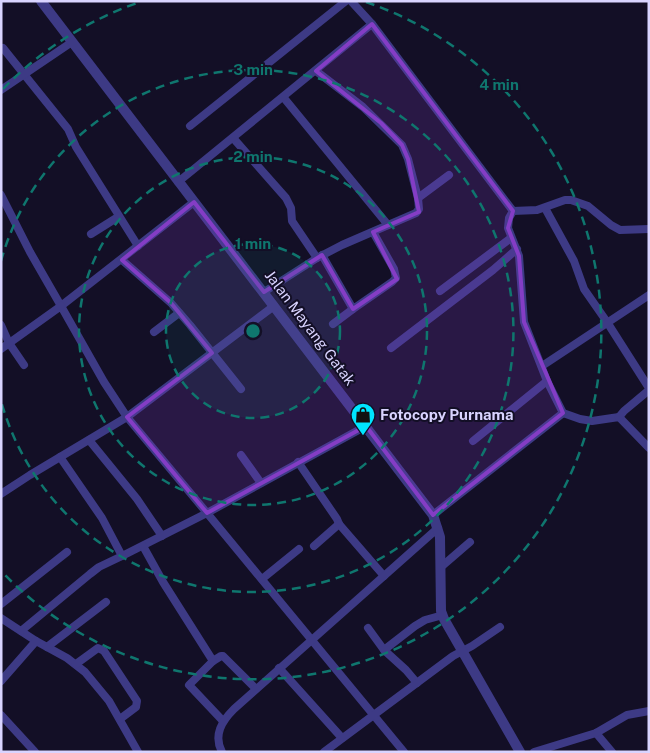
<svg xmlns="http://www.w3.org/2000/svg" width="650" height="753" font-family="'Public Sans',sans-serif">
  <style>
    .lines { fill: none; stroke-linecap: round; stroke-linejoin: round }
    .minor { stroke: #3d3a85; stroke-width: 8 }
    .tertiary { stroke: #3d3a85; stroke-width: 10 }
    .marked { fill: #843dc5; fill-opacity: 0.2; stroke: #843dc5; stroke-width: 4; stroke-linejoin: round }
    .ring { fill: none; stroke: #0f766e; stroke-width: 2.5; stroke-dasharray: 9 6 }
    .labels { text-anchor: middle; stroke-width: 4; stroke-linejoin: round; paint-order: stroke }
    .street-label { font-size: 15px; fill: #d9d4ff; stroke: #130f26 }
    .poi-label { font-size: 15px; font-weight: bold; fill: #d9d4ff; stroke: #130f26; text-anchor: start }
    .centre { fill: #0f766e; stroke: #130f26; stroke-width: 2.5 }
    .ring-label { font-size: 15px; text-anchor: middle; font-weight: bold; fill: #0f766e; stroke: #130f26; stroke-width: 4; stroke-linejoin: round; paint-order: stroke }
  </style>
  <rect width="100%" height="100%" fill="#130f26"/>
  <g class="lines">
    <g class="minor">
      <polyline points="351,1 372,24"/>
      <polyline points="3,48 68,129 76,147 138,246"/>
      <polyline points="1,90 72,42"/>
      <polyline points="284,98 388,225"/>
      <polyline points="190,126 346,1"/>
      <polyline points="234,139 286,198 291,208 292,221 317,258"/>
      <polyline points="178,182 372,24 513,211 509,218 508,228 519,256 524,322 547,381 563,413 433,515"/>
      <polyline points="1,195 30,252 61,306 194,202"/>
      <polyline points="418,198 449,175"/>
      <polyline points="545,208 574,261 584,289 607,322 649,388"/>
      <polyline points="513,211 537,210 565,200 571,200 588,206 611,225 620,230 649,229"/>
      <polyline points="91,234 118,217"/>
      <polyline points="322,255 353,309 392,282 396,278 394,269 373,232"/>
      <polyline points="122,260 171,303 190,325 241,389"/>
      <polyline points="440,291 511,238"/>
      <polyline points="264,292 317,258 342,245 416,213 419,209 418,198 408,159 402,145 363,107 316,71"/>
      <polyline points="333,324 353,309"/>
      <polyline points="1,325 9,343 24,365"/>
      <polyline points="154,332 179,313"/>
      <polyline points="391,348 493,270 517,249"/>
      <polyline points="1,349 61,306 104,382 127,417 207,513 366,426"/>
      <polyline points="542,366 649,295"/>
      <polyline points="563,413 580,419 592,421 619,417 649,448"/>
      <polyline points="619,417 624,411 649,390"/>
      <polyline points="89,440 137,499 162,536"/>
      <polyline points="473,441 547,381"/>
      <polyline points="241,455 261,483"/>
      <polyline points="60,457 102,518 122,556 207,513 404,752"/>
      <polyline points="298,462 337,519 339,524 384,576"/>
      <polyline points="1,494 30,475 127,417 274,306"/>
      <polyline points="143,546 163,582 213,661 221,656 223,656 256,689"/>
      <polyline points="314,546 339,524"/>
      <polyline points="441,567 470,542"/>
      <polyline points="262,579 299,549"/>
      <polyline points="1,604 67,552"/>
      <polyline points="1,618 36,641 67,658 85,672 109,701 138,752"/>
      <polyline points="368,628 384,650 406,670 417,683"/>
      <polyline points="21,631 90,574 99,567 122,556"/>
      <polyline points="47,647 106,602"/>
      <polyline points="384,650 415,626 425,620 443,615"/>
      <polyline points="213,661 189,685 223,721"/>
      <polyline points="76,664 98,648 104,651 137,701 136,707 120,719"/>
      <polyline points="279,668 342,738"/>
      <polyline points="1,681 36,641"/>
      <polyline points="1,715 35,752"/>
      <polyline points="596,733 612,752"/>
      <path d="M222,752C213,735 222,721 234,709L438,528"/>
      <polyline points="324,752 453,656 472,646 500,627"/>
      <polyline points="534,752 596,733 627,715 649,711"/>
    </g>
    <polyline class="tertiary" points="41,1 433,515 440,537 441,611 444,619 520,752"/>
  </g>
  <path class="marked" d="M372,24L513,211L508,228L519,256L524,322L563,413L433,515L366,426L207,513L127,417L212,353L171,303L122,260L194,202L264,292L322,255L353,309L397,279L373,232L419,212L408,159L402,145L381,123L316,71Z"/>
  <circle cx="253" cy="331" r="87" fill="#0f766e" fill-opacity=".12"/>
  <g class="ring">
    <circle cx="253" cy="331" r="87"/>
    <circle cx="253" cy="331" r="174"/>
    <path d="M1 261A261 261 0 1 1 1 401"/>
    <path d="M3 89A348 348 0 0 1 140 2M366 2A348 348 0 1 1 3 573"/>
  </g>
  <defs>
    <symbol id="shop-pin" viewBox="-11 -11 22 30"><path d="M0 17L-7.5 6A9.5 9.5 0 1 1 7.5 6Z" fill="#00e5ff" stroke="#130f26"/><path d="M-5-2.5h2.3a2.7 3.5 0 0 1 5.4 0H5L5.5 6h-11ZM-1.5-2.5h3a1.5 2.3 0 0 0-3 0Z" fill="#111"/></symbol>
  </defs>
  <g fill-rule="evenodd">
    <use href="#shop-pin" x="349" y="401" width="28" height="38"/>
  </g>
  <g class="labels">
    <g class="street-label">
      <text transform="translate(310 328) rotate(53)" y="5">Jalan Mayang Gatak</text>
    </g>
    <g class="poi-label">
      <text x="380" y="420">Fotocopy Purnama</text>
    </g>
  </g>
  <circle cx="253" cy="331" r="8" class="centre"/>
  <g class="ring-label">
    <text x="253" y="75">3 min</text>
    <text x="499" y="90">4 min</text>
    <text x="253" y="162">2 min</text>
    <text x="253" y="249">1 min</text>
  </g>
  <rect width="650" height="753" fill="none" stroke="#d9d4ff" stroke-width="5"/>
</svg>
